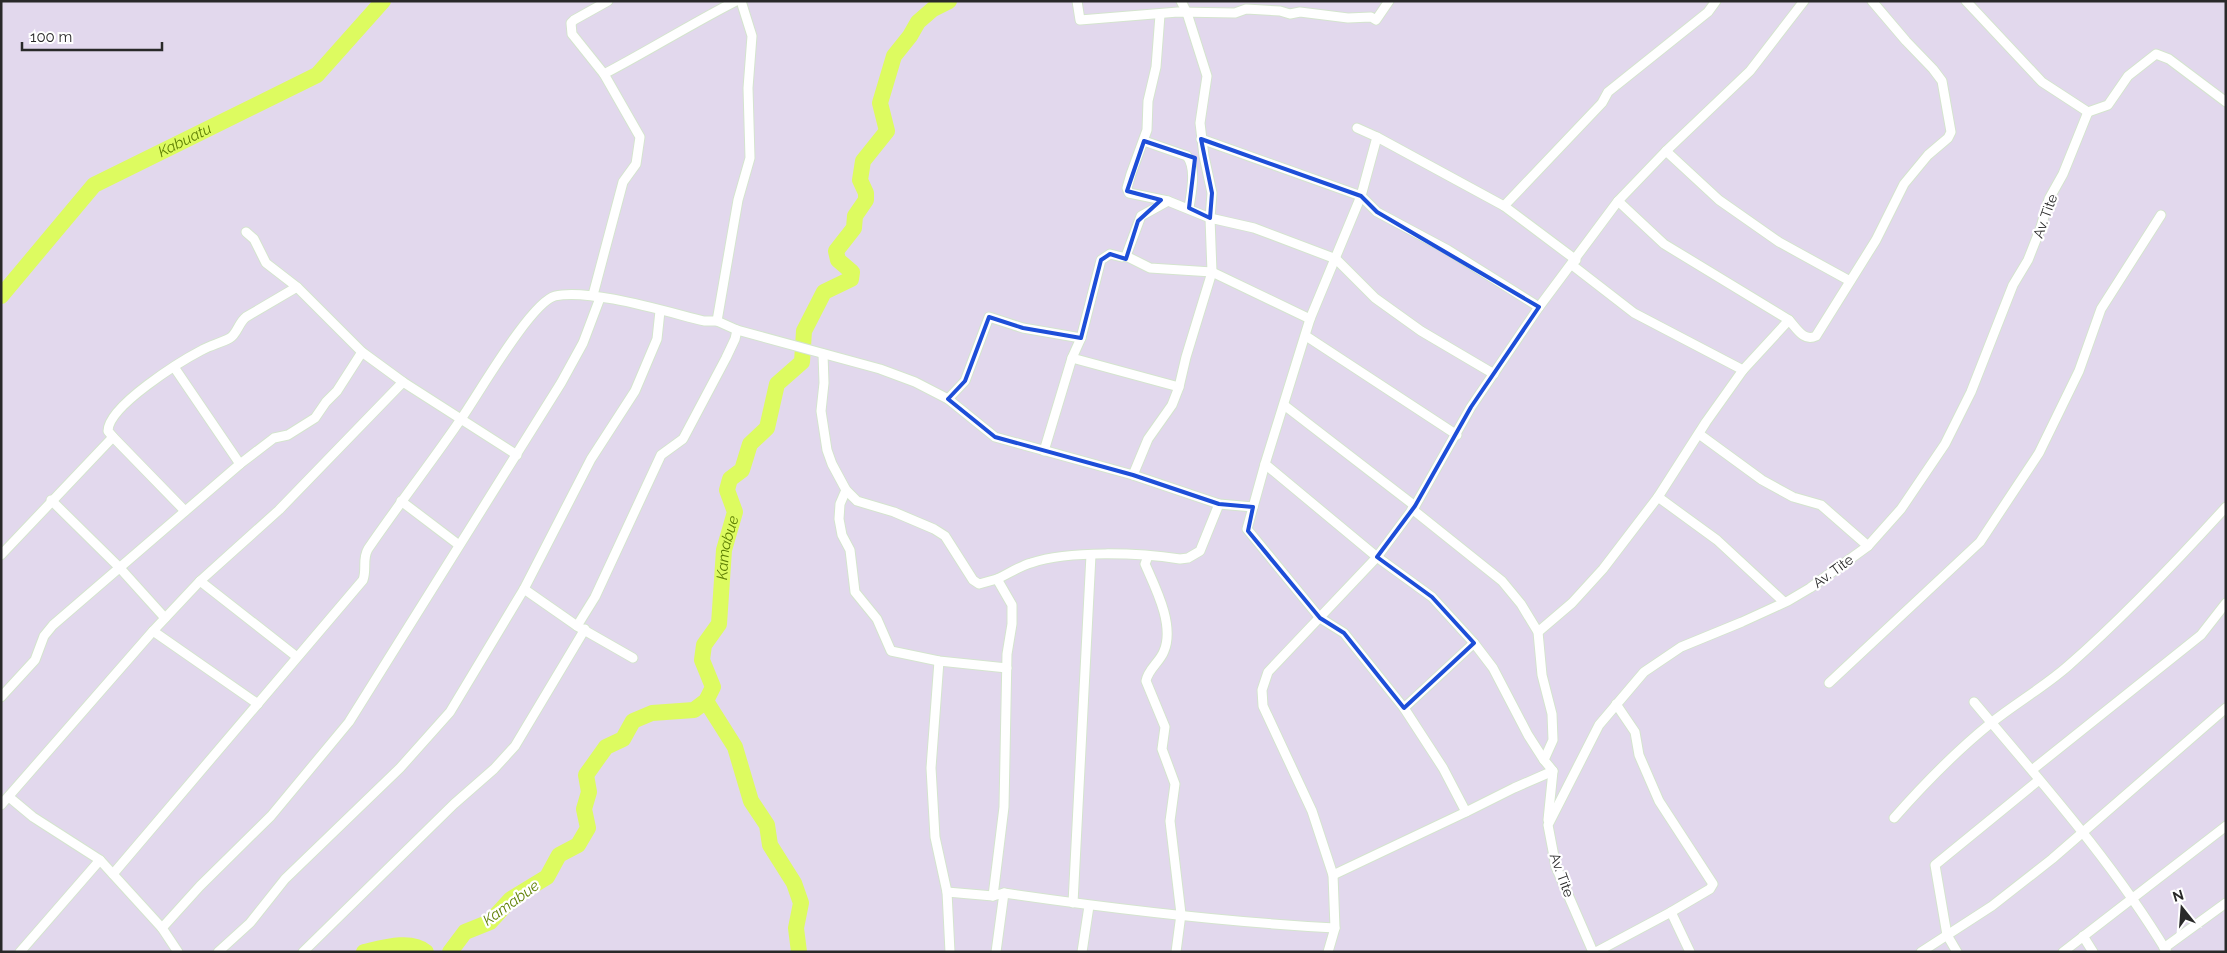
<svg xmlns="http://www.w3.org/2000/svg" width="2227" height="953" font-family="Raleway,sans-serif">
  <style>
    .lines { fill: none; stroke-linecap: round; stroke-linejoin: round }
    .river { stroke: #ddfb60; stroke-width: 16 }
    .street-casing { stroke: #d4e4ce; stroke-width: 11 }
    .street { stroke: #fff; stroke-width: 9 }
    .marked { fill: none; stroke: #1d4ed8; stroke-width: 4; stroke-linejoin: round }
    .labels { text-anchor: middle; stroke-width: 4.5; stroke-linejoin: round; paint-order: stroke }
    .street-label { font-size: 14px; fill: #292929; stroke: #fff }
    .water-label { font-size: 15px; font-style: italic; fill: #5f8004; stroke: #fff }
  </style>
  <rect width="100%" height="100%" fill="#e2d8ed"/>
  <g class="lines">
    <g class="river">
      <path id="s1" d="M1,296L94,185L317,75L383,1"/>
      <polyline points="706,701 735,747 751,801 767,825 770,845 794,883 801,903 796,928 799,952"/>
      <path d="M364,952C382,948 411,939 426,952"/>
      <path id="s2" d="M450,952L465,932L490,922L511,899L547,877L559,855L578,845L588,828L584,809L589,792L586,775L606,747L623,739L633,721L652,713L694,710L706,701L713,687L702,660L704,645L719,624L724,550L735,512L727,490L730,479L742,470L750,444L767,428L777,384L802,362L804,331L824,292L851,279L852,272L838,260L836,251L854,228L855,216L866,200V193L860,180L863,161L887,131L880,103L894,56L910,36L918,22L933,9L949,1"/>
    </g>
    <defs>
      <g id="street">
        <polyline points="1077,1 1080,20 1178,12 1235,13 1246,9 1280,11 1290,14 1300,12 1348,18 1371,17 1376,20 1389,1"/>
        <polyline points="1966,1 2042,82 2088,112"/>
        <polyline points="1160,15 1156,67 1148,101 1147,130 1131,174 1127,188 1129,193 1168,201 1210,218 1254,228 1336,259 1375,298 1421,331 1494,374"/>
        <path d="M604,74C648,51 691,24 736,1"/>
        <polyline points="2088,112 2108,105 2128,76 2156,54 2169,59 2226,102"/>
        <polyline points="1357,128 1377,137 1361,196 1310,319 1265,464 1247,529 1320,618 1344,633 1404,708 1443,768 1466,812 1514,788 1553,771"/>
        <polyline points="1377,137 1504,206 1576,260"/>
        <polyline points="1201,139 1361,196 1377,212 1448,250 1539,307"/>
        <path d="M1144,141L1187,156C1197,169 1191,193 1189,208"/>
        <polyline points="1666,151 1719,200 1779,242 1850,281"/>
        <path d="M1618,201L1664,244L1789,320C1797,329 1804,342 1816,336L1876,240L1904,184L1928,155L1948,138L1951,132L1942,81L1933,69L1906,41L1872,1"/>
        <polyline points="1504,206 1602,103 1608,92 1708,12 1716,1"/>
        <polyline points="246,232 254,239 266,263 297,287 362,352 403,382 517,455"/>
        <polyline points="1126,256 1150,268 1212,272 1310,319"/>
        <polyline points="1572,265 1634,313 1743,370"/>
        <polyline points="593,295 623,182 636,164 640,137 604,74 572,34 571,23 574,20 608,1"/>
        <polyline points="717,321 738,200 750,158 748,88 752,36 741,1"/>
        <polyline points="1306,336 1457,435"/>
        <polyline points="823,354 824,383 821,411 827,450 832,464 846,490 857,501 894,512 934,529 945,536 973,580 979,584 997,579 1012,605 1012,624 1007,654 1004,807 993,896"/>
        <polyline points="1072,358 1179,387"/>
        <polyline points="174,367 240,464"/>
        <polyline points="948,399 965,381 989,317 1023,328 1081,338"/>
        <polyline points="1284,405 1415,506"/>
        <polyline points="1699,434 1762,480 1793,497 1821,505 1868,546"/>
        <polyline points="1044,451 1072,358 1081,338 1101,260 1110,254 1122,257 1126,256 1141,216 1168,201"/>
        <polyline points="1265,464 1377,557 1432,597 1474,643 1493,668 1528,735 1544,760"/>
        <polyline points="1133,475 1148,439 1172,405 1179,387 1186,357 1212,272 1210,218 1212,193 1204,156 1200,123 1207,76 1187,13 1181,1"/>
        <polyline points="846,490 840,504 839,519 842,535 850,550 855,592 877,619 891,651 939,661 1007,668"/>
        <polyline points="1658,497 1717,540 1784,602"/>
        <polyline points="51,500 119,567 165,618"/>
        <polyline points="401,501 459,545"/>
        <polyline points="1412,509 1502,581 1521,604 1538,632 1542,675 1552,714 1553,740 1544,760 1553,771 1548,820"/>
        <path d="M185,511L113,437L108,431C108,406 181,361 202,350C211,345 221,343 230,338C237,334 239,322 246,317L297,287"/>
        <polyline points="1,555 113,437"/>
        <path d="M1148,556L1145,564C1155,587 1175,625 1164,651C1160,662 1148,669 1146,681L1165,727L1162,749L1175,784L1170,821L1181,914L1176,952"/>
        <path d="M997,579C1008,574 1020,566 1031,563C1070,550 1140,553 1180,559L1188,558L1200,551L1219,504"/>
        <polyline points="200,581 297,657"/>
        <polyline points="524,589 577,626 633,658"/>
        <polyline points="577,626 595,597 661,455 683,439 726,358 735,339 737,330"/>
        <polyline points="153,631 258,704"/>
        <polyline points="1538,632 1572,603 1603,569 1658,497 1706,422 1743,370 1789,320"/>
        <polyline points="939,661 931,768 935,837 947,892 950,952"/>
        <polyline points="1829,683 1980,542 2039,453 2079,371 2101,309 2161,215"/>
        <polyline points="1,697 35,660 44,636 53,625 240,464 274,438 288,435 315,418 326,402 337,391 362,352"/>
        <path d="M1974,702C2042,783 2112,861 2167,952"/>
        <polyline points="1616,704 1635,732 1639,755 1659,801 1713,884 1710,889 1671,912"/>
        <polyline points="1404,708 1474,643"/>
        <polyline points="2032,770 2201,635 2226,603"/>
        <polyline points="9,797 33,817 100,860 20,952"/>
        <polyline points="1,805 153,631 200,581 279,510 403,382"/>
        <path d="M1894,818C1924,784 1955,752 1991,723C2016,703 2044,687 2068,666C2124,617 2176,562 2226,507"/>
        <polyline points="100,860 162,928 178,952"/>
        <path d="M113,874L363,580C367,569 362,559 368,549C398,505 431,463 461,419C478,395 531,302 555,296C589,288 667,312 704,321H717L737,330L880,369L915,382L948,399L995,437L1133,475L1219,504L1253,507"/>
        <polyline points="1333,875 1466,812"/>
        <path d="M947,892L993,896L1004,893C1114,909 1224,922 1335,928"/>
        <polyline points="1073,903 1091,555"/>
        <polyline points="162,928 200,886 271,816 349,722 561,383 583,343 600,298"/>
        <polyline points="2083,936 2093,952"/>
        <polyline points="2164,948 2226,903"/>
        <polyline points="218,952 250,923 285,879 400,768 450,712 524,589 591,459 635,391 657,339 660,311"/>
        <polyline points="303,952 454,804 494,769 515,746 585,629"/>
        <polyline points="996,952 1004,893"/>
        <polyline points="1082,952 1089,906"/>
        <polyline points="1328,952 1335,928 1333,875 1312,811 1263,706 1262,690 1268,672 1377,557 1415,506 1471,407 1539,307 1618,201 1666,151 1750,71 1804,1"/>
        <polyline points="1593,952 1556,867 1548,825 1599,725 1644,672 1681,647 1742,622 1788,601 1810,588 1868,546 1901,509 1945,444 1971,392 2013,285 2028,260 2041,227 2049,199 2063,174 2088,112"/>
        <polyline points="1596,952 1671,912 1690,952"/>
        <polyline points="1921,952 1992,906 2052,859 2226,708"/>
        <polyline points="1957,952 1947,935 1935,865 2039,780"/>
        <polyline points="2063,952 2226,826"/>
      </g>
    </defs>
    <use href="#street" class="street-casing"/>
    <use href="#street" class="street"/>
  </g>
  <path class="marked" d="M1201,139L1361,196L1377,212L1539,307L1471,407L1415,506L1377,557L1432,597L1474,643L1404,708L1344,633L1320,618L1248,531L1253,507L1219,504L1133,475L995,437L948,399L965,381L989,317L1023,328L1081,338L1101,260L1110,254L1126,259L1138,221L1161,200L1127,191L1144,141L1195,158L1189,208L1210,218L1212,193Z"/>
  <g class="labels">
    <g class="street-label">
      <text transform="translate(2045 216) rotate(-70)" y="5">Av. Tite</text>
      <text transform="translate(1833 571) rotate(-36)" y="5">Av. Tite</text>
      <text transform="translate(1562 875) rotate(70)" y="5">Av. Tite</text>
    </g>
    <g class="water-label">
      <text dy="5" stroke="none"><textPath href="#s1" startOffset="246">Kabuatu</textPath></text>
      <text dy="5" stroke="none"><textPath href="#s2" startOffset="560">Kamabue</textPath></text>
      <text transform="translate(511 903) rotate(-36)" y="5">Kamabue</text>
    </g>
  </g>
  <rect width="2227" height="953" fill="none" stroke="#292929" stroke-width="5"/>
  <g transform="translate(2182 908) rotate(343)" stroke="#ffffff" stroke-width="4" paint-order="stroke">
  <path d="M0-4L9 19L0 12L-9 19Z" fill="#292929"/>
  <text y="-8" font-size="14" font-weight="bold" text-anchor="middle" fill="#292929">N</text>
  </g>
  <path d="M22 42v8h140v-8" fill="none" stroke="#292929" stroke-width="2.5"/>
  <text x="30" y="42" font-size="15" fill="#292929" stroke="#ffffff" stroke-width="4" paint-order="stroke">100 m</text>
</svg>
